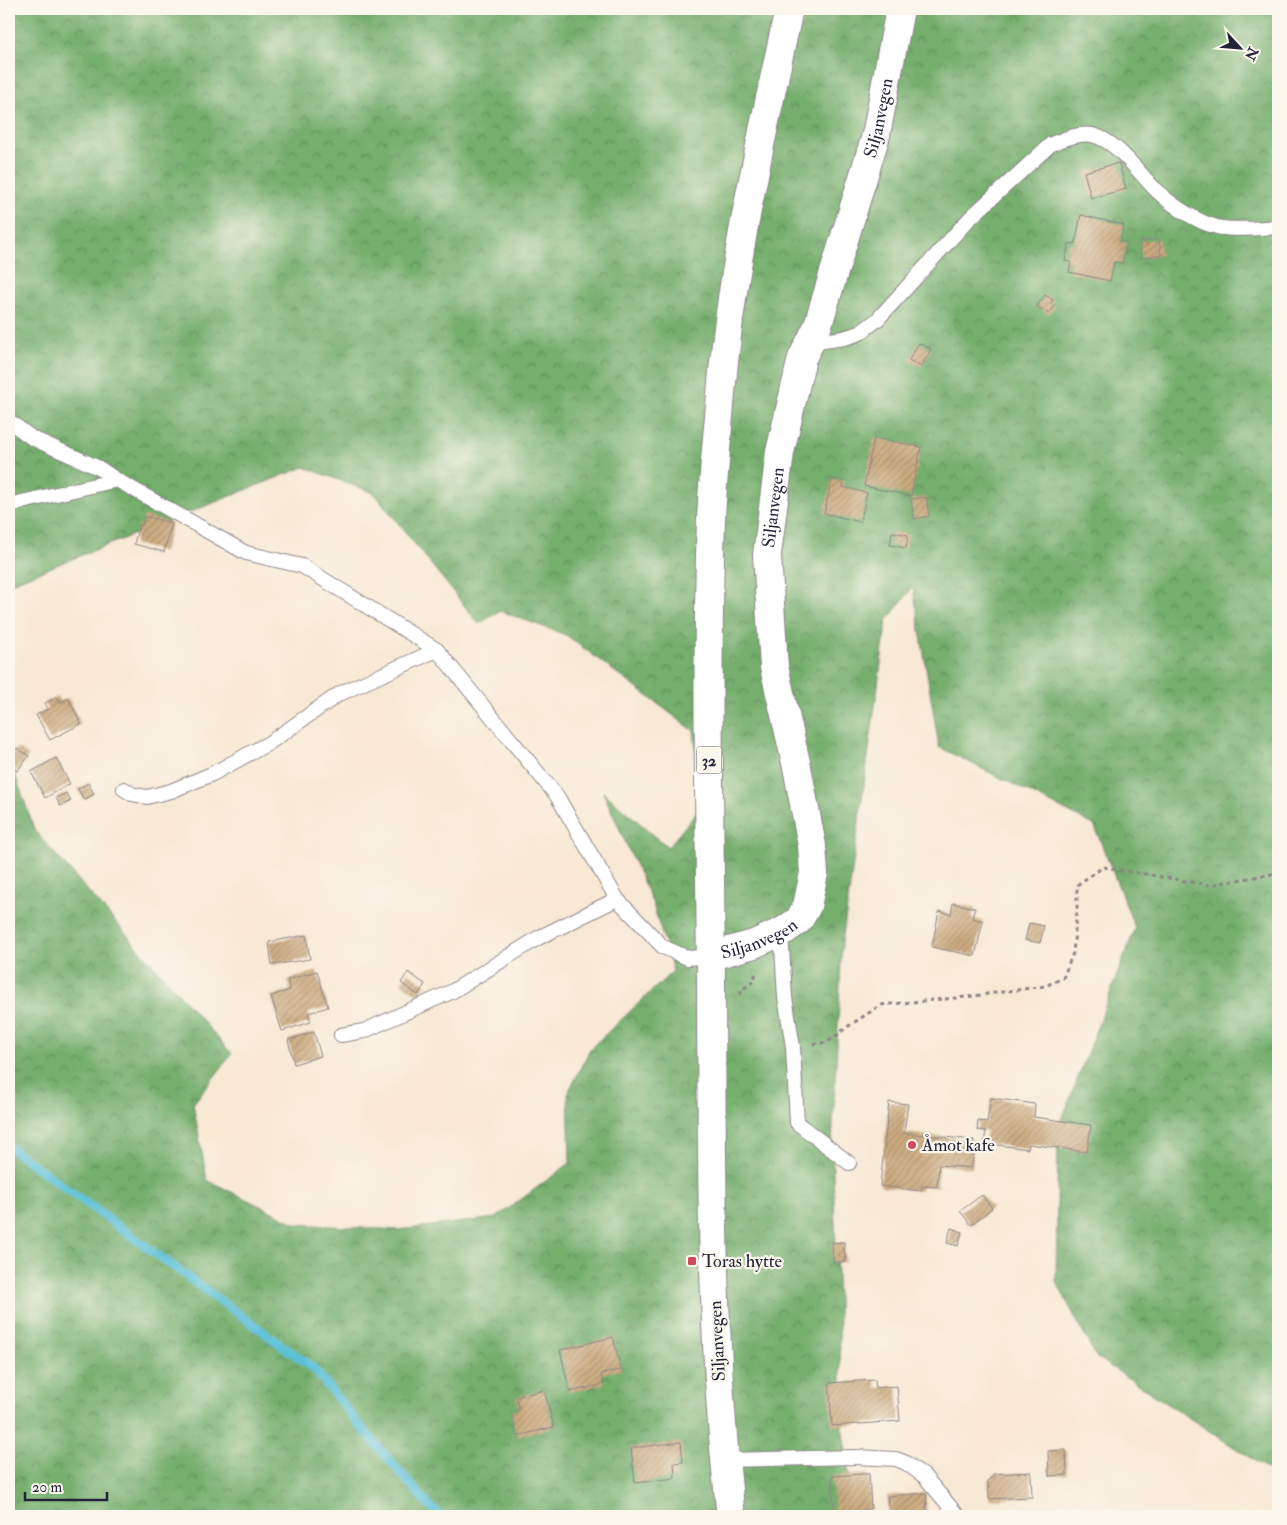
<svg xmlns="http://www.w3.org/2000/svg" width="1287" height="1525" font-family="'IM FELL Double Pica',serif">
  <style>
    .forest { fill: url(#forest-crowns); stroke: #4b6854 }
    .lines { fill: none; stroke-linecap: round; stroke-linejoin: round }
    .stream { stroke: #59bfd7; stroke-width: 9 }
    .building { fill: url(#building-hatch) }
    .service-casing { stroke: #8d8588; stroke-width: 16 }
    .minor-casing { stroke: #8d8588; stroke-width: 30 }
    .primary-casing { stroke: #8d8588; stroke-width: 30 }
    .path { stroke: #8d8588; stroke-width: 3; stroke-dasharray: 4 4; stroke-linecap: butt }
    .service { stroke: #fff; stroke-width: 14 }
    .minor { stroke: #fff; stroke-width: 28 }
    .primary { stroke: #fff; stroke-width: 28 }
    .poi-dot { fill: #d1495b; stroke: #fbf7ec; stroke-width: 2 }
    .labels { text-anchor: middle; stroke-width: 4.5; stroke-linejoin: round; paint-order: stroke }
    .shield { fill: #fbf7ec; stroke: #636270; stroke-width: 1 }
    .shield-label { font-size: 16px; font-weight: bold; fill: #22223b }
    .street-label { font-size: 18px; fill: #22223b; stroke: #fbf7ec }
    .poi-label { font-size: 18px; fill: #22223b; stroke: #fbf7ec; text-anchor: start }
  </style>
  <defs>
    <pattern id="forest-crowns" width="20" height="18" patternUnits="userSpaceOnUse" patternTransform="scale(1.25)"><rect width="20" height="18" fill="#74ae6d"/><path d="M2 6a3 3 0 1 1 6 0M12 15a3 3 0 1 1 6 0" fill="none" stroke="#5f8d5b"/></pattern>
    <pattern id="building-hatch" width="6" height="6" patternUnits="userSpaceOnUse" patternTransform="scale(1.25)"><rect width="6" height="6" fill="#ccab80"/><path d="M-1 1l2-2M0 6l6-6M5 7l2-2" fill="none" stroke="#a58b6a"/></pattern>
  </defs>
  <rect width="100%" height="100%" fill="#fbf7ec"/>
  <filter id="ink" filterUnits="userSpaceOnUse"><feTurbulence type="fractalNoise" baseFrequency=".02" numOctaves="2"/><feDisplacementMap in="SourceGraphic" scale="10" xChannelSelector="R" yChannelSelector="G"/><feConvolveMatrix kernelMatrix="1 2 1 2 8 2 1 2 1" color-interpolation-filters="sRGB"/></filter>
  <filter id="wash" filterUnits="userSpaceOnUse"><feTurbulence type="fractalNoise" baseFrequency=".0096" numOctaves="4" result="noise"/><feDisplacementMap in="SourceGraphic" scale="20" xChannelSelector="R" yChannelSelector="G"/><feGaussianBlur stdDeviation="1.12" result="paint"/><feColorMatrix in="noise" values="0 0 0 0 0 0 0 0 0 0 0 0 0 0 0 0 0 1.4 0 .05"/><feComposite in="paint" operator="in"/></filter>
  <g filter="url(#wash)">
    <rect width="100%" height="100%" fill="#f8e8d4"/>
    <polygon class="forest" points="9,9 803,9 806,16 812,9 1278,9 1278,1476 1096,1357 1056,1281 1058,1130 1135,928 1094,825 939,747 913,587 887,620 842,943 832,1146 843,1429 854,1516 9,1516 9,758 35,831 232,1054 193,1104 207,1180 297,1224 398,1230 496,1218 570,1163 568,1093 590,1049 673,971 653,904 603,792 668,847 703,805 694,731 566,635 500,611 479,624 374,493 304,467 9,584"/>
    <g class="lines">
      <polyline class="stream" points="9,1147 313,1368 361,1427 423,1499 440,1516"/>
    </g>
    <g id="blocks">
      <g class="building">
        <polygon points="1119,163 1126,189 1091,198 1084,172"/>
        <polygon points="1081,215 1124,225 1120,241 1127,243 1122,263 1114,262 1110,281 1069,272 1071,262 1065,261 1069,243 1075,244"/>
        <polygon points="1159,239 1161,255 1141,258 1140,241"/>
        <polygon points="1045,295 1053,300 1050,304 1055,306 1049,314 1037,306"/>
        <polygon points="919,343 931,349 921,367 909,360"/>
        <polygon points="874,438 921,447 911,496 864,486"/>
        <polygon points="832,479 844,481 843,487 867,493 860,522 824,513"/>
        <polygon points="926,497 929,516 914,519 911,499"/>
        <polygon points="144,516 172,523 164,552 134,544 139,525 142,526"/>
        <polygon points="892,532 908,535 906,548 890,545"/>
        <polygon points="57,697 60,702 68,698 81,724 50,740 36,715 48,709 45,703"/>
        <polygon points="17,748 29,756 17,771 13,767 9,772 9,759"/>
        <polygon points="56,758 70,784 45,798 31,772"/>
        <polygon points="88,783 94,794 84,800 78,789"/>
        <polygon points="66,793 71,801 60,806 56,798"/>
        <polygon points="953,903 975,908 972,918 983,921 975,956 932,947 939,911 951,914"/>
        <polygon points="1029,923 1044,926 1040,943 1025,940"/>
        <polygon points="306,935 310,959 272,965 269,942"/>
        <polygon points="317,971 328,1007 308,1013 311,1022 282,1031 271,996 290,990 287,980"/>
        <polygon points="408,972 425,984 418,995 401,983"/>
        <polygon points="314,1032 321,1056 294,1064 288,1040"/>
        <polygon points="991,1098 1035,1104 1034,1117 1091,1125 1087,1152 1029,1144 1028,1149 984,1143 986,1131 977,1130 978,1121 987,1122"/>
        <polygon points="889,1102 908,1104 904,1133 974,1140 972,1168 939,1165 937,1187 922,1186 921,1191 880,1186"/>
        <polygon points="982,1195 992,1208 971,1225 960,1211"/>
        <polygon points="951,1228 962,1232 958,1246 947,1243"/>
        <polygon points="844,1242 845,1262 833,1262 832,1243"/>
        <polygon points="613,1337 621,1370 601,1374 604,1384 570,1392 560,1350"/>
        <polygon points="875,1380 876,1388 897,1386 900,1421 832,1426 829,1383"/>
        <polygon points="544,1390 554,1427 517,1436 511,1412 519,1409 516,1397"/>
        <polygon points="681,1442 683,1462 674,1463 675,1478 635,1483 631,1448"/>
        <polygon points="1066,1450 1067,1475 1049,1476 1048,1451"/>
        <polygon points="1031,1472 1032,1497 989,1499 988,1480 993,1477 993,1474"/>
        <polygon points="863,1474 869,1474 871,1509 866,1509 866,1511 834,1513 832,1476"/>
        <polygon points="926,1493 927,1516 889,1516 887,1496"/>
      </g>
    </g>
  </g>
  <g filter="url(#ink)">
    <use href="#blocks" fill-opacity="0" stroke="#8d8588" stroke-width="1"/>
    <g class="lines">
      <defs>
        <g id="service">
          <path d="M810,343L844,338L860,333L878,319L970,218L1051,144C1064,139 1078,133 1092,135C1115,139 1139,173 1155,189C1170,204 1196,222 1217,227C1234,231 1261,228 1278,227"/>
          <polyline points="9,421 32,438 99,468 117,480"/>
          <polyline points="9,505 117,480 246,553 302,566 437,650 557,796 617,899 663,947 688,958 711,956"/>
          <polyline points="124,789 132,794 147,797 171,791 212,774 269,743 339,694 437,650"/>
          <polyline points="781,931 785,997 793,1047 797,1123 849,1163"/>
          <polyline points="341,1035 364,1031 453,991 538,938 617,899"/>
          <polyline points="725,1460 856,1457 896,1459 906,1463 924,1476 958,1516"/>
        </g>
        <g id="minor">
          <path id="s1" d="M711,956L754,944L785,930L799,920L807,906L814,873L812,846L797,767L774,667L767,555L780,452L802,358L817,328L876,135L900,9"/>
        </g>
        <path id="primary" d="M731,1516C710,1340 712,1162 711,984C710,829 706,675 711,520C713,474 718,429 722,383C733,257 763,133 789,9"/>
      </defs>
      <use href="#service" class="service-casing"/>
      <use href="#minor" class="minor-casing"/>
      <use href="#primary" class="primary-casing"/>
      <g class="path">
        <polyline points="740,995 742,990 755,980 755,973"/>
        <polyline points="813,1044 828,1042 847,1027 881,1005 966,997 1045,986 1063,978 1073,953 1077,909 1077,885 1103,867 1209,885 1278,873"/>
      </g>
      <use href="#service" class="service"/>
      <use href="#minor" class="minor"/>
      <use href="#primary" class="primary"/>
    </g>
  </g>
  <g class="poi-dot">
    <circle cx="912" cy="1145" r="5"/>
    <rect x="687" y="1256" width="10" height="10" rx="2.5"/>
  </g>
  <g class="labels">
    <rect class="shield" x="696.5" y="746.5" width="25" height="27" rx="4"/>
    <g class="shield-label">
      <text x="709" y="766">32</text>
    </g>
    <g class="street-label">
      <text dy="6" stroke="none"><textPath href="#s1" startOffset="921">Siljanvegen</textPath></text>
      <text dy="6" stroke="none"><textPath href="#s1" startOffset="516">Siljanvegen</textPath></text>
      <text dy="6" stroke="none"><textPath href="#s1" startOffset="51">Siljanvegen</textPath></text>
      <text transform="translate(717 1341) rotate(-93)" y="6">Siljanvegen</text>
    </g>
    <g class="poi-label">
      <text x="922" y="1151">Åmot kafe</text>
      <text x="702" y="1267">Toras hytte</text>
    </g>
  </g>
  <rect width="1287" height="1525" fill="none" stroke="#fbf7ec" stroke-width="30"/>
  <g transform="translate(1240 48) rotate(116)" stroke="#fbf7ec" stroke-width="4" paint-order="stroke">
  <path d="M0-4L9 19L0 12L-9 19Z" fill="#22223b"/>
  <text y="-8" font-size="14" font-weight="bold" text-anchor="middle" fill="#22223b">N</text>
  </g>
  <path d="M25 1492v8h82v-8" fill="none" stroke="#22223b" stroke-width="2.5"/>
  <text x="32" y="1492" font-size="15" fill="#22223b" stroke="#fbf7ec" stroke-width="4" paint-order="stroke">20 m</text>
</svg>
